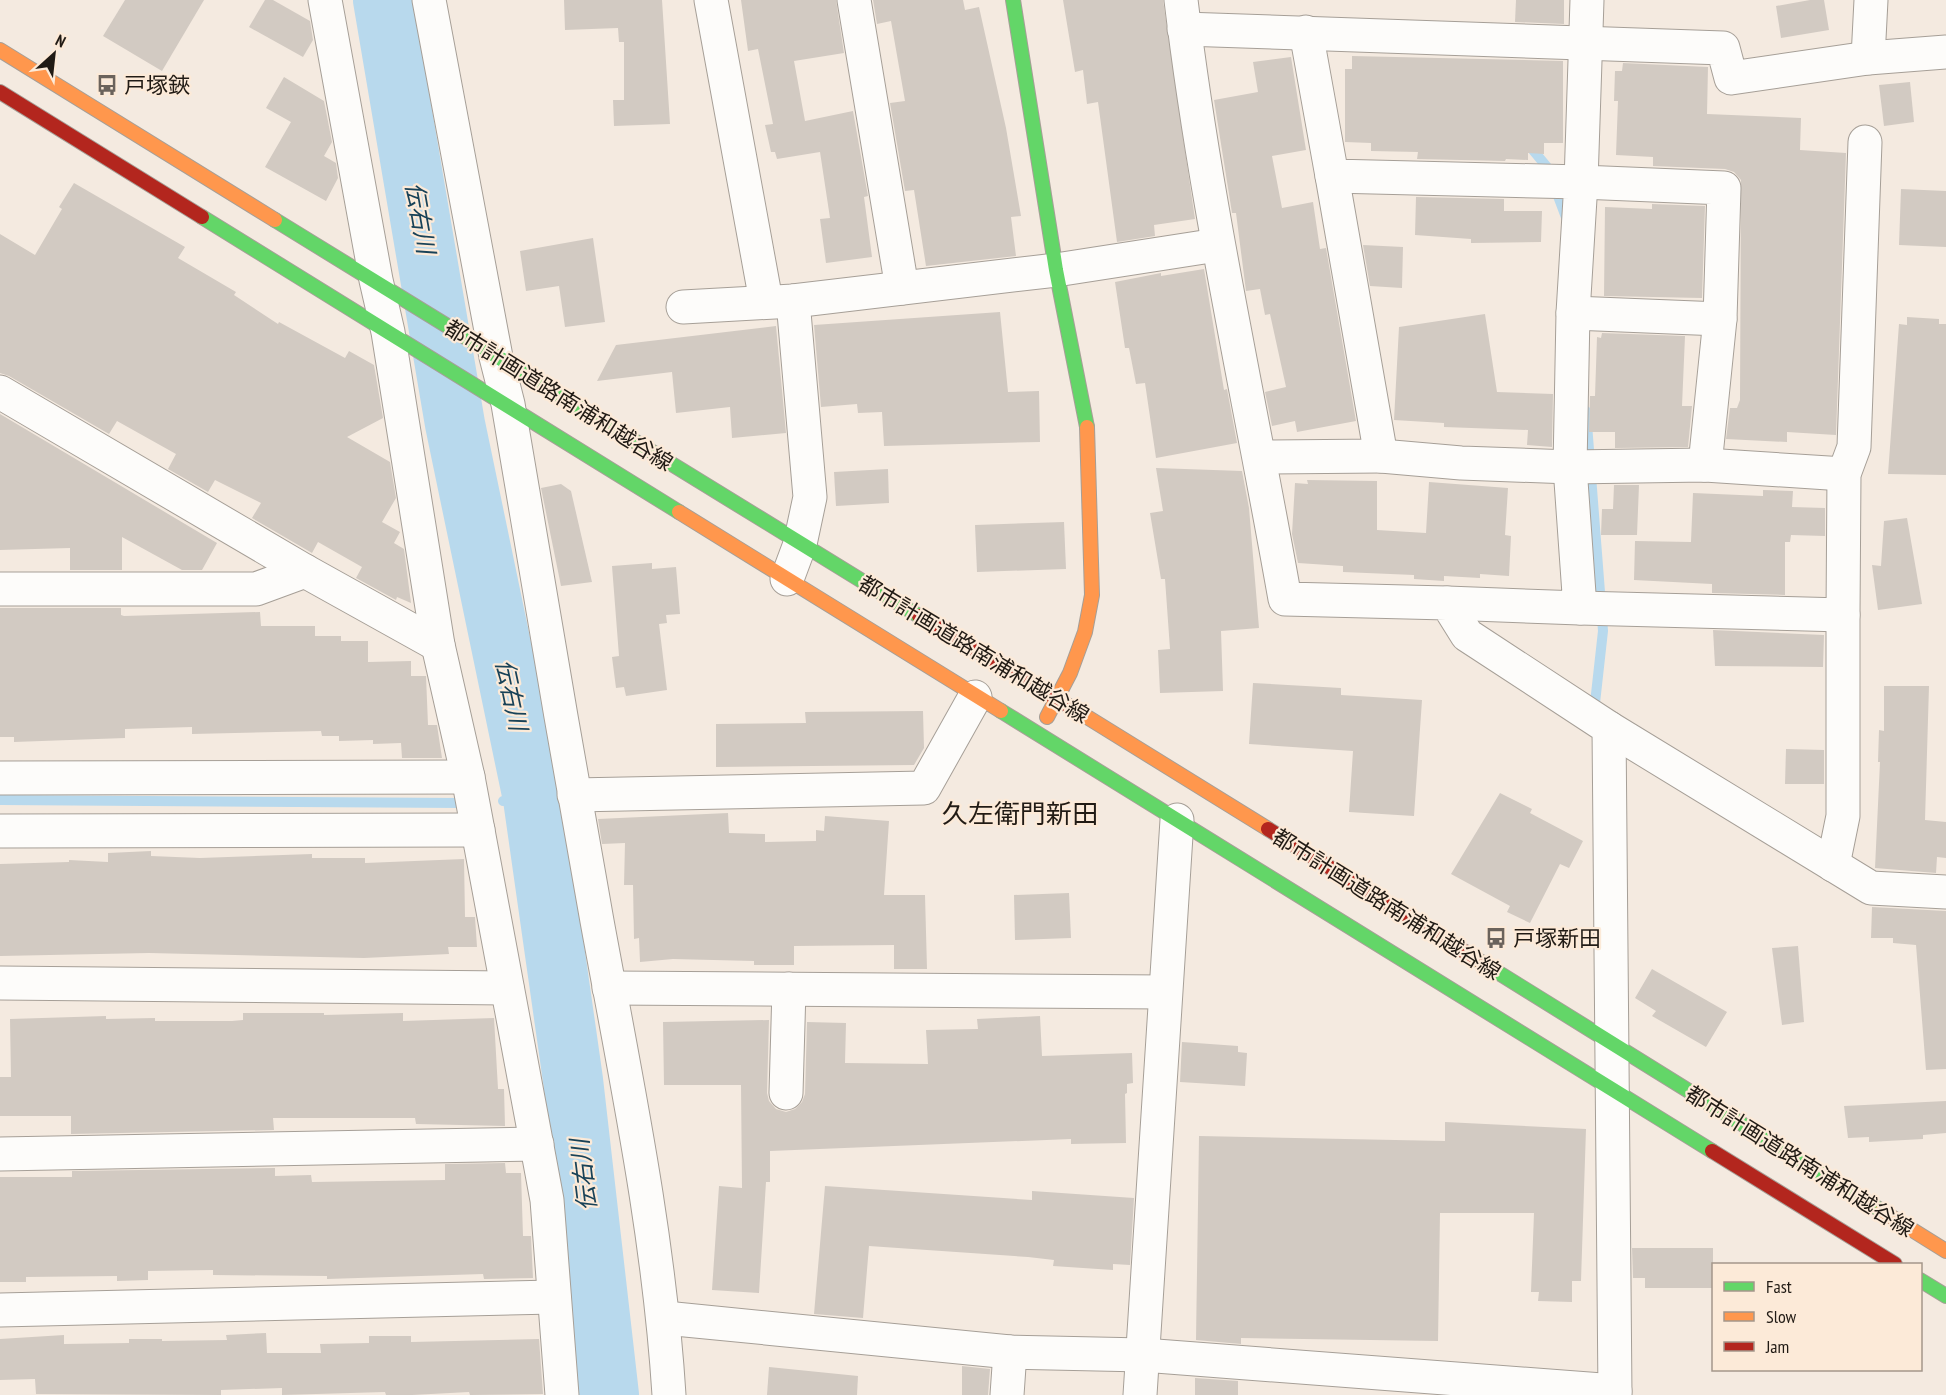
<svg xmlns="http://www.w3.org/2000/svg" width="1946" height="1395" font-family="'PT Sans Narrow','Noto Sans JP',sans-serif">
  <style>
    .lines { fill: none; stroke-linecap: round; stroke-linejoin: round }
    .stream { stroke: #b8d9ed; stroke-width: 10 }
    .river { stroke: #b8d9ed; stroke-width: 60 }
    .building { fill: #d2cac2 }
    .street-casing { stroke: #a69f97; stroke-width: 35 }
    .fast-casing { stroke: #a69f97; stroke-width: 16 }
    .slow-casing { stroke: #a69f97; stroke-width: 16 }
    .jam-casing { stroke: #a69f97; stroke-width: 16 }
    .street { stroke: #fdfcfa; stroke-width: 33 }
    .fast { stroke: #63d668; stroke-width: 14 }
    .slow { stroke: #ff974d; stroke-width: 14 }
    .jam { stroke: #b3261e; stroke-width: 14 }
    .labels { text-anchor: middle; stroke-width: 4.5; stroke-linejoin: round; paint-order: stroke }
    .poi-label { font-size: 22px; fill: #211b15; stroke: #fcead8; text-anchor: start }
    .street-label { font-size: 22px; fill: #211b15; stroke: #fcead8 }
    .water-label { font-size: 24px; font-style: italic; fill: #184258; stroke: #fcead8 }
    .quarter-label { font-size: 26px; fill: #211b15; stroke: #fcead8 }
  </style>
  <rect width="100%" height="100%" fill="#f4eae0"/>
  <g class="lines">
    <g class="stream">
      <polyline points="1528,144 1547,167 1567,220"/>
      <polyline points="1586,411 1603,631 1594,712"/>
      <polyline points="0,800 463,803"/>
      <polyline points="503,801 533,799"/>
    </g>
    <polyline class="river" points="383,0 455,424 533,799 573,1080 609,1395"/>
  </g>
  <g class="building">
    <polygon points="125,0 204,0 162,71 103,36"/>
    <polygon points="265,0 273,0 310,21 313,40 303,57 249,27"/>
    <polygon points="564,0 662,0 670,124 614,126 613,100 624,100 624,42 619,42 618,28 565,30"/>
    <polygon points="741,0 836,0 844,53 794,61 805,121 853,111 868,196 864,197 872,257 826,263 820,219 830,218 820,152 777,159 775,152 771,152 765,125 773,124 758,49 748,51"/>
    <polygon points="873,0 963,0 965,10 979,7 1006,128 1021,216 1011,217 1016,256 926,266 914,190 905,191 890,103 905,101 891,21 877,24"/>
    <polygon points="1063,0 1163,0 1195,219 1154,225 1155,236 1117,242 1098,102 1087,104 1083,70 1075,72"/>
    <polygon points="1516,0 1564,0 1564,24 1515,22"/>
    <polygon points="1810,0 1824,0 1829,30 1781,38 1776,6"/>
    <polygon points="1352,56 1563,61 1563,143 1544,143 1544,154 1528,153 1528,160 1506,159 1505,161 1417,159 1418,152 1371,151 1371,143 1345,142 1345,69 1352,69"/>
    <polygon points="1291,57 1306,150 1272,156 1282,208 1313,202 1320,249 1326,248 1356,421 1297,432 1295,421 1272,426 1265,392 1286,387 1270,314 1265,315 1260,289 1246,291 1236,213 1232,213 1214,100 1258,92 1253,62"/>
    <polygon points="1623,63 1708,67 1707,114 1801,118 1800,150 1846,153 1836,435 1787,432 1787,442 1726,439 1730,408 1737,408 1740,400 1741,180 1734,172 1725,169 1653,166 1653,157 1616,155 1618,101 1614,101 1615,71 1622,71"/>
    <polygon points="284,77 324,101 332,142 324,156 336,163 338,178 326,201 265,167 291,122 266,108"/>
    <polygon points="1910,82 1914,122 1884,126 1879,85"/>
    <polygon points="74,183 185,247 178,258 236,292 234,295 278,324 279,322 345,358 349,351 374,365 383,418 347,437 390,462 396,498 382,522 400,532 394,543 404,549 411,603 397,597 396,600 356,578 362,567 318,542 312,553 252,518 261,503 215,480 208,492 168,469 176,454 117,421 109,434 9,376 0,373 0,234 35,255 62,209 59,207"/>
    <polygon points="1901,189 1946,191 1946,247 1899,245"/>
    <polygon points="1416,197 1504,199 1504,211 1542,211 1541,242 1471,243 1471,239 1415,235"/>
    <polygon points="1652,204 1705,206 1702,298 1604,296 1605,207 1652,209"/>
    <polygon points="593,238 605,322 565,327 559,286 526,291 520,251"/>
    <polygon points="1363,245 1403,247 1402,288 1370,286"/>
    <polygon points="1204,269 1224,390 1227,389 1237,443 1156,458 1145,383 1136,384 1129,348 1125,348 1115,282 1161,273 1161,276"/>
    <polygon points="1000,312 1008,392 1039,391 1040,442 884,446 882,412 858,413 857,404 821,407 814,325"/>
    <polygon points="1485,314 1497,392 1553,394 1552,447 1527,445 1528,430 1444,427 1444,423 1394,420 1399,327"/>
    <polygon points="1907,317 1939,319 1939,324 1946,324 1946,475 1888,474 1899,324 1907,325"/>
    <polygon points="776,326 786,433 732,438 730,407 676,413 672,372 597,381 616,345"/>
    <polygon points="1602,333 1685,336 1682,406 1692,406 1688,447 1615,448 1615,432 1589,432 1590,396 1595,396 1597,337 1601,338"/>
    <polygon points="0,414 217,543 202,570 182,570 122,537 122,570 70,570 70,548 0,550"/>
    <polygon points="1156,468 1242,471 1249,508 1259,628 1221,631 1223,691 1160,693 1158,650 1170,649 1165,579 1161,579 1150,513 1163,511"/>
    <polygon points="888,469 889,503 836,506 834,472"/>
    <polygon points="1307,480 1377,481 1377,530 1426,533 1429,482 1508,488 1505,535 1511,536 1509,576 1480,574 1480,578 1444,576 1444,581 1414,579 1414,575 1343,572 1343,566 1298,563 1292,534 1295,483 1308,484"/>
    <polygon points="561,484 571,491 592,582 561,586 541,488"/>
    <polygon points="1614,485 1639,485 1637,535 1601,535 1602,509 1613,509"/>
    <polygon points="1763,490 1793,491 1792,507 1825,508 1825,536 1791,535 1790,542 1785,542 1785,595 1712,593 1712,584 1634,580 1635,541 1691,542 1693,493 1763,496"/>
    <polygon points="1907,518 1922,604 1878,610 1872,565 1881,566 1884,521"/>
    <polygon points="1064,522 1066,569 977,572 975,525"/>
    <polygon points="652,563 652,569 676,567 680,614 666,615 667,623 659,624 667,690 626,696 624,687 616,688 612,657 619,656 612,566"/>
    <polygon points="0,608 121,608 121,615 124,616 260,612 261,626 315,626 315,636 341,636 341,641 368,641 368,662 411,661 411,676 426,676 428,725 437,725 442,758 402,758 401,743 373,744 373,740 339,741 339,736 322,736 321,731 192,734 192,727 125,729 125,738 14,742 14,737 0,737"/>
    <polygon points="1713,630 1824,635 1823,667 1715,666"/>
    <polygon points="1253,683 1341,688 1341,695 1422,700 1414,816 1349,812 1353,751 1249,744"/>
    <polygon points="1884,686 1929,686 1925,820 1946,822 1946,858 1937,857 1936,873 1875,868 1880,762 1878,762 1879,730 1884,731"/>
    <polygon points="923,711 924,748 914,765 716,767 716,724 806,723 805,712"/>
    <polygon points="1786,749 1824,750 1824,784 1785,784"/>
    <polygon points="1500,793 1532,809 1530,813 1583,841 1569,868 1560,864 1530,923 1507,912 1510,906 1451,874"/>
    <polygon points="728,813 729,833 765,834 765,842 816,841 816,830 824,831 825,816 889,821 884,895 925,895 927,969 894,969 894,945 794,946 794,965 754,965 754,961 673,959 640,962 639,938 634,939 633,885 624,885 625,843 602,844 598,819"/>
    <polygon points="151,851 151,856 200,858 312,854 312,858 365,858 365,863 464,859 465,917 475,917 477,947 448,947 449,954 364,958 149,953 0,956 0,864 69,862 69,860 108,862 108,853"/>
    <polygon points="1069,893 1071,938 1015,940 1014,895"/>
    <polygon points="1872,907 1946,911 1946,1069 1926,1070 1916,945 1893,943 1893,938 1871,938"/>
    <polygon points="1798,946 1804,1022 1782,1025 1772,948"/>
    <polygon points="1652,969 1727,1012 1706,1047 1652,1016 1656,1011 1635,998"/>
    <polygon points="243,1013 324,1013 324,1015 403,1013 403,1021 494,1018 498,1089 504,1089 505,1126 416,1124 415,1118 273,1118 274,1130 71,1134 71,1116 0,1116 0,1077 11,1077 10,1019 106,1016 106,1019 155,1018 155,1021 232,1021 243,1020"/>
    <polygon points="1040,1016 1042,1056 1132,1053 1133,1083 1127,1084 1127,1093 1125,1094 1126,1143 1071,1144 1071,1139 770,1151 770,1182 766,1182 759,1293 712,1290 719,1186 742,1188 741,1085 664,1085 663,1022 769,1020 767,1093 769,1101 776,1109 786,1112 795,1109 802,1102 805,1094 807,1022 846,1023 845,1063 928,1064 926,1030 978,1029 977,1019"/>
    <polygon points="1182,1042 1238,1046 1238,1052 1247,1053 1245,1086 1180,1082"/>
    <polygon points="1946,1101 1946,1133 1923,1135 1923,1139 1869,1142 1869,1137 1848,1138 1844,1106"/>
    <polygon points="1445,1122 1586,1129 1581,1281 1572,1281 1572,1302 1538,1301 1539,1292 1531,1292 1534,1213 1440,1213 1438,1341 1241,1338 1241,1344 1196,1340 1199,1136 1445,1141"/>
    <polygon points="505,1163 506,1173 521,1173 523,1236 531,1236 533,1278 484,1279 483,1274 327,1279 327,1276 213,1275 213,1270 148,1271 148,1280 117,1281 117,1276 26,1277 26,1282 0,1282 0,1177 72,1177 72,1171 275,1168 275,1176 311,1175 312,1182 445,1180 445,1164"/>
    <polygon points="825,1186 1032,1200 1032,1191 1134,1198 1130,1265 1113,1264 1113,1270 1053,1266 1054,1260 1028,1257 869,1246 863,1318 814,1314"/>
    <polygon points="1632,1248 1713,1248 1713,1288 1645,1288 1645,1278 1633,1278"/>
    <polygon points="266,1333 267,1353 321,1353 320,1344 369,1343 369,1336 411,1336 411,1342 539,1339 543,1394 470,1395 469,1392 412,1395 386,1395 385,1392 282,1395 282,1388 221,1390 221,1395 36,1394 35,1379 0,1380 0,1339 64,1335 64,1344 129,1343 129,1339 162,1339 162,1341 227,1340 226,1335"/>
    <polygon points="962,1366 990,1369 988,1395 962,1395"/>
    <polygon points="769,1367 858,1376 857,1395 767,1395"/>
    <polygon points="1195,1378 1238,1381 1238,1395 1195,1395"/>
  </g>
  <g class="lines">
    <defs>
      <g id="street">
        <polyline points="325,0 376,280 388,332 438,645 468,777 547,1200 562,1395"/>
        <path d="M429,0L496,357L508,404C537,576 566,749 597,921C626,1079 659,1235 669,1395"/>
        <polyline points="711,0 766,301"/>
        <polyline points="854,0 902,288"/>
        <path d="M1181,0C1205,202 1250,400 1285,599L1447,603L1467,635L1609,728L1615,1395"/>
        <polyline points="1587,0 1581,182 1724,188 1720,319 1705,465"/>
        <polyline points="1184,29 1723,48 1731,78 1868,58 1946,52"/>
        <polyline points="1306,32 1332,176 1581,182 1573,313 1570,467 1580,608 1447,603"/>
        <polyline points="1868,58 1871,0"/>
        <polyline points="683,307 793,301 1056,270 1217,245"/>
        <polyline points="1573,313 1720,319"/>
        <polyline points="0,392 305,571 438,645"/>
        <polyline points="1381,456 1461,463 1570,467 1705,465 1844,474"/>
        <polyline points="1260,457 1381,456 1332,176"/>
        <polyline points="787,579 800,544 810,497 793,301"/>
        <polyline points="0,589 256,589 305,571"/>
        <polyline points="1580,608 1843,615 1844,474 1854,447 1865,142"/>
        <polyline points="1609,728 1871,888 1946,892"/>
        <polyline points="0,778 468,777"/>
        <polyline points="574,795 924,788 975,697"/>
        <polyline points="0,831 478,830"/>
        <polyline points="1833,865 1843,816 1843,615"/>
        <polyline points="0,983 507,988"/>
        <polyline points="609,988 1165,992"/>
        <polyline points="786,1093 789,989"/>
        <polyline points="0,1154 537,1144"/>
        <polyline points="0,1310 554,1297"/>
        <polyline points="665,1318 1010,1352 1143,1355 1615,1391"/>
        <polyline points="1007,1395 1010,1352"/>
        <polyline points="1140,1395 1177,820"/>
      </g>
      <g id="fast">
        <polyline points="1013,0 1056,270 1087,427"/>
        <polyline points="202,217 679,512"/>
        <polyline points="275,220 919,616"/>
        <polyline points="1001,711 1712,1151"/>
        <polyline points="1478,960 1882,1211"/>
        <polyline points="1920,1280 1946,1296"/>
      </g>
      <g id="slow">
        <polyline points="0,50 275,220"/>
        <polyline points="679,512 1001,711"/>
        <polyline points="1079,712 1268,829"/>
        <polyline points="1047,717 1070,673 1085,632 1092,595 1087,427"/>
        <polyline points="1882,1211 1946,1251"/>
      </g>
      <g id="jam">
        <polyline points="0,92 202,217"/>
        <polyline points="919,616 1079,712"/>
        <polyline points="1268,829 1478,960"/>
        <polyline points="1712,1151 1895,1264"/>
      </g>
    </defs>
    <use href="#street" class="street-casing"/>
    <use href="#fast" class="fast-casing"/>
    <use href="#slow" class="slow-casing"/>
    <use href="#jam" class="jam-casing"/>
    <use href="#street" class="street"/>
    <use href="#fast" class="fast"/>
    <use href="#slow" class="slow"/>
    <use href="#jam" class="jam"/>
  </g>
  <defs>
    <symbol id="bus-bare" viewBox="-9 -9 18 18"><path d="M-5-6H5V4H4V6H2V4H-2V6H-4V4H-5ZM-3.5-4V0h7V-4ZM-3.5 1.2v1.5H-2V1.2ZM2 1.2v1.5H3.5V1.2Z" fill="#6b635c" stroke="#fcead8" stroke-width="2.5" paint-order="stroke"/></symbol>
  </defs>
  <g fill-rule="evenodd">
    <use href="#bus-bare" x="92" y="70" width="30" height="30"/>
    <use href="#bus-bare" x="1481" y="923" width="30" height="30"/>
  </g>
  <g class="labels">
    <g class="poi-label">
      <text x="124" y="93">戸塚鋏</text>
      <text x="1513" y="946">戸塚新田</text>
    </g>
    <g class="street-label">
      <text transform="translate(559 395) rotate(32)" y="8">都市計画道路南浦和越谷線</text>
      <text transform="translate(974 649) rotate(31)" y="8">都市計画道路南浦和越谷線</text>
      <text transform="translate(1387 904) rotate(32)" y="8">都市計画道路南浦和越谷線</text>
      <text transform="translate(1800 1161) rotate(32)" y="8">都市計画道路南浦和越谷線</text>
    </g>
    <g class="water-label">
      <text transform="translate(420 218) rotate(80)" y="8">伝右川</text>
      <text transform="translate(511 695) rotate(78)" y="8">伝右川</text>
      <text transform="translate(584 1175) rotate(-97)" y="8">伝右川</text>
    </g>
    <g class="quarter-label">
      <text x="1020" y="823">久左衛門新田</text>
    </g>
  </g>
  <rect x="1712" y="1263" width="210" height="108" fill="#fcead8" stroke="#a4978a" stroke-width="1.5"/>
  <rect x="1724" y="1282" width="30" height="9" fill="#63d668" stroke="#a4978a" stroke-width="1.5"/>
  <text x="1766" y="1293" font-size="18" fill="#211b15">Fast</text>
  <rect x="1724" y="1312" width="30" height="9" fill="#ff974d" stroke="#a4978a" stroke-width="1.5"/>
  <text x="1766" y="1323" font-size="18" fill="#211b15">Slow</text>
  <rect x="1724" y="1342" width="30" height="9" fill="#b3261e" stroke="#a4978a" stroke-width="1.5"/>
  <text x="1766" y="1353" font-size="18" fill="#211b15">Jam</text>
  <g transform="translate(54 54) rotate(27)" stroke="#fcead8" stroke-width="4.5" paint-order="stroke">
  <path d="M0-4.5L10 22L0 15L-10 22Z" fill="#211b15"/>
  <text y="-9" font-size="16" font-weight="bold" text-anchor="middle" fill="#211b15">N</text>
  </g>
</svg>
